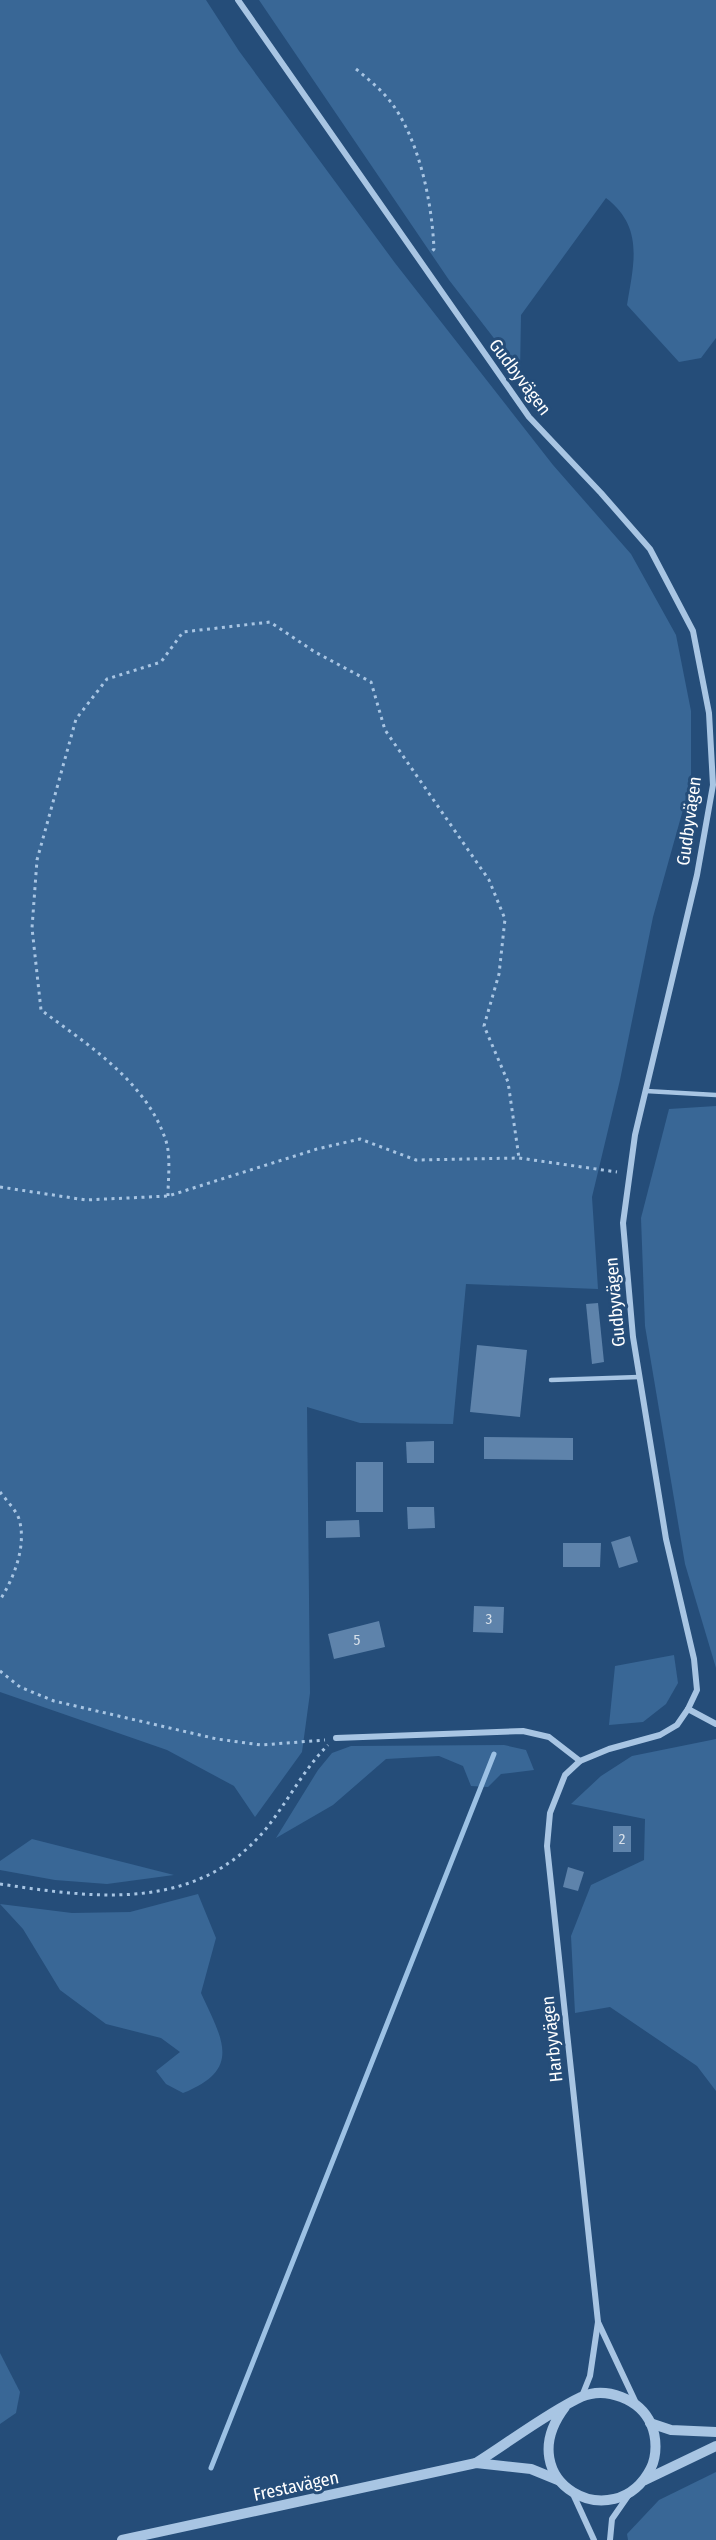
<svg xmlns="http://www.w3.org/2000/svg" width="716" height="2540" font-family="'Fira Sans Condensed',sans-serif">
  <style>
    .green { fill: #396796 }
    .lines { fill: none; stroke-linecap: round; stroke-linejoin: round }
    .stream { stroke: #9cc1e4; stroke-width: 5 }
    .building { fill: #5e83ab }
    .path { stroke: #a8c5e3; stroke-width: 3; stroke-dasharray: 3 4.5; stroke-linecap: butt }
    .service { stroke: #a8c5e3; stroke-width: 4.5 }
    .minor { stroke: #a8c5e3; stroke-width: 6 }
    .tertiary { stroke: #a8c5e3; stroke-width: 10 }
    .labels { text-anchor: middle; stroke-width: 6; stroke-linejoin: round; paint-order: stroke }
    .number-label { font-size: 15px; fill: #d7e0ea }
    .street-label { font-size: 18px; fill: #fff; stroke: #254d79 }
  </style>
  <rect width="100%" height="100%" fill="#254d79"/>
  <g class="green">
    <polygon points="0,0 206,0 239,51 395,263 553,465 631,554 676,635 691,711 691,781 653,917 620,1080 592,1197 598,1289 466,1284 453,1424 360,1423 307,1407 310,1693 302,1752 255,1817 234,1786 167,1750 0,1692"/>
    <path d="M259,0H716V338L701,358L679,362L627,305C634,263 644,227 606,198L521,315L520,372L449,280Z"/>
    <polygon points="716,1106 716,1668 685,1564 645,1326 641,1218 669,1109"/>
    <polygon points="674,1655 678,1683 666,1704 643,1722 609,1725 615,1666"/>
    <polygon points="716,1739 716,2091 697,2066 610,2007 575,2013 571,1936 591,1885 644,1860 645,1819 571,1804 601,1776 632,1756"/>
    <polygon points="504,1745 526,1750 534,1770 501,1774 488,1787 471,1786 463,1766 439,1756 386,1759 333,1805 276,1838 318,1770 332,1753 351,1746"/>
    <polygon points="32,1839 174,1875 107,1884 55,1880 0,1870 0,1861"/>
    <path d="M198,1894L216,1938L201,1993C222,2039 243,2069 183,2093L166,2084L156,2071L180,2052L161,2038L106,2024L60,1990L23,1929L0,1904L72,1913L130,1912Z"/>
    <polygon points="0,2353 20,2392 16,2413 0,2424"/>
    <polygon points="716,2472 716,2540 628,2540 627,2534 659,2500"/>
  </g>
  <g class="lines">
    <polyline class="stream" points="211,2468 494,1754"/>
  </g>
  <g class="building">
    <polygon points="598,1303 604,1362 592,1364 586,1304"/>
    <polygon points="477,1345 527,1350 520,1417 470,1412"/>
    <polygon points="484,1437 573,1438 573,1460 484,1459"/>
    <polygon points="434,1441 434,1463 407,1463 406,1442"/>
    <rect x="356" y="1462" width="27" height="50"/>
    <polygon points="407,1507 434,1507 435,1528 408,1529"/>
    <polygon points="359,1520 360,1537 326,1538 326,1521"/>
    <polygon points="630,1536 638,1562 619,1568 611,1542"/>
    <polygon points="563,1543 601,1543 600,1567 563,1567"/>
    <polygon points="474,1606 504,1607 503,1633 473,1632"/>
    <polygon points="379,1621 385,1647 334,1659 328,1634"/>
    <rect x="613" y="1826" width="18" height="26"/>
    <polygon points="568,1867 584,1872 578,1891 563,1887"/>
  </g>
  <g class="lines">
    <g class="path">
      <path d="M356,69C373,83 389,96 400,116C422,154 432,206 434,249L430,254"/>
      <polyline points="0,1187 86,1200 168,1196 317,1149 360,1139 416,1160 519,1158 617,1172"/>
      <path d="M168,1196C168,1179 171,1157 166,1141C147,1082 88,1045 41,1010L32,928L37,860L76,719L107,679L161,662L183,632L270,622L315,652L371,682L385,730L489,880L505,919L499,974L484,1026L508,1082L519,1158"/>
      <path d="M0,1492C6,1500 16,1510 19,1519C27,1545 14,1578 0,1600"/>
      <polyline points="0,1671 20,1687 54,1701 217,1739 261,1745 325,1740"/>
      <path d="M0,1884C95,1898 195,1913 265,1830C287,1803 303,1770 328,1745"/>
    </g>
    <g class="service">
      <polyline points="646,1091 716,1095"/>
      <polyline points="551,1380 639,1377"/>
    </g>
    <g class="minor">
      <polyline points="238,0 529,417 601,493 650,549 693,631 709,713 713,785 697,875 635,1135 623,1223 633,1337 666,1539 694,1659 697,1690 688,1709 677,1725 660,1735 609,1749 580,1761 565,1775 550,1813 547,1846 598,2322 590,2376 582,2396"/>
      <polyline points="688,1709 716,1724"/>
      <polyline points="336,1738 523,1731 549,1737 580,1761"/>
      <polyline points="598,2322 636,2403"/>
      <polyline points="573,2494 594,2540"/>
      <polyline points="610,2540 612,2519 630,2493"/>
    </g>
    <g class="tertiary">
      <polyline points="650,2423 671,2430 716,2432"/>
      <path d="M476,2463C508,2443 547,2413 581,2397C606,2386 640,2399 651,2424C657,2438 657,2455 651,2468C615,2539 508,2482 565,2407"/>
      <polyline points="645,2480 716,2446"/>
      <polyline points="122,2540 476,2463 531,2469 558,2480"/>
    </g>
  </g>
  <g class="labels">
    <g class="number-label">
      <text x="489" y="1624">3</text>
      <text x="357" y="1645">5</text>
      <text x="622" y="1844">2</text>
    </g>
    <g class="street-label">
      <text transform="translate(520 377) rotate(53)" y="6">Gudbyvägen</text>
      <text transform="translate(689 821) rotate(-82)" y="6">Gudbyvägen</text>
      <text transform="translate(615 1302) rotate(-95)" y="6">Gudbyvägen</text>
      <text transform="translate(552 2039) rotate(-96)" y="6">Harbyvägen</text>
      <text transform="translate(296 2486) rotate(-12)" y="6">Frestavägen</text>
    </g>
  </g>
</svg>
